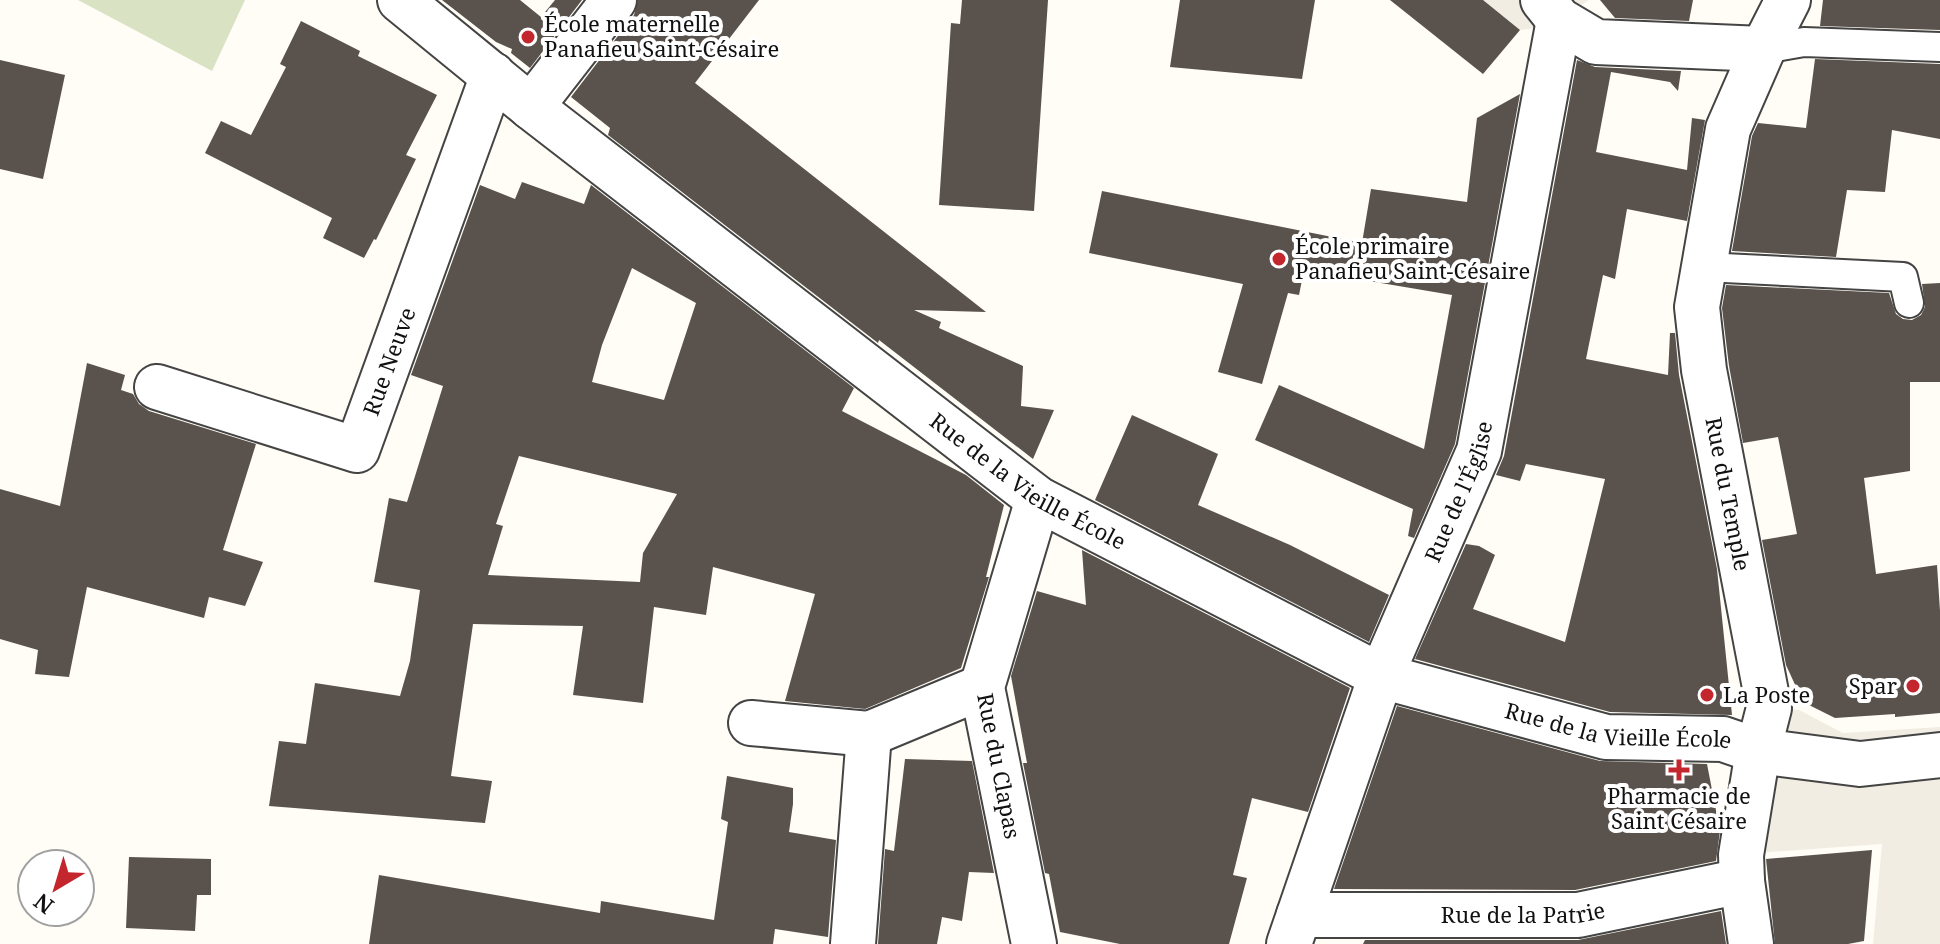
<svg xmlns="http://www.w3.org/2000/svg" width="1940" height="944" font-family="'Noto Serif',serif">
  <style>
    .cemetery { fill: #d9e3c4 }
    .plaza { fill: #f1ede2 }
    .building { fill: #5a524d; fill-rule: evenodd }
    .lines { fill: none; stroke-linecap: round; stroke-linejoin: round }
    .service-casing { stroke: #444; stroke-width: 32 }
    .minor-casing { stroke: #444; stroke-width: 48 }
    .service { stroke: #fff; stroke-width: 28 }
    .minor { stroke: #fff; stroke-width: 44 }
    .poi-dot { fill: #c4262e; stroke: #fff; stroke-width: 3 }
    .labels { text-anchor: middle; stroke-width: 8; stroke-linejoin: round; paint-order: stroke }
    .poi-label { font-size: 22px; fill: #111; stroke: #fff; text-anchor: start }
    .street-label { font-size: 22px; fill: #111; stroke: #fff }
  </style>
  <rect width="100%" height="100%" fill="#fffdf5"/>
  <polygon class="cemetery" points="78,0 245,0 212,71"/>
  <g class="plaza">
    <polygon points="1483,0 1589,0 1559,20 1535,28 1520,30"/>
    <polygon points="1769,708 1799,710 1843,733 1940,727 1940,944 1873,944 1882,844 1756,853"/>
  </g>
  <g class="building">
    <polygon points="442,0 520,0 541,17 555,0 582,0 530,68 511,53 512,49 496,42"/>
    <polygon points="638,0 759,0 695,83 986,312 914,310 941,322 939,328 1023,366 1021,406 1054,410 1033,459 879,340 878,343 608,135 610,128 571,97 634,15"/>
    <polygon points="962,0 1048,0 1034,211 939,205 951,23 960,24"/>
    <polygon points="1180,0 1315,0 1302,79 1170,67"/>
    <polygon points="1390,0 1483,0 1520,30 1483,74"/>
    <polygon points="1600,0 1693,0 1689,21 1615,18"/>
    <polygon points="1823,0 1940,0 1940,30 1820,26"/>
    <polygon points="301,21 360,51 358,56 437,95 406,155 416,159 376,240 374,239 364,258 323,238 332,218 205,153 221,121 251,135 286,67 280,64"/>
    <polygon points="1815,59 1940,64 1940,139 1892,130 1885,192 1847,190 1836,257 1732,251 1752,136 1758,123 1806,128"/>
    <polygon points="0,60 65,75 43,179 0,169"/>
    <polygon points="1577,60 1595,67 1681,71 1678,91 1670,82 1611,72 1596,152 1687,170 1692,118 1705,120 1687,221 1627,209 1615,279 1603,275 1586,359 1668,375 1670,333 1675,333 1679,375 1717,569 1732,715 1610,712 1415,659 1466,544 1479,546 1495,555 1473,609 1565,642 1605,479 1526,464 1520,481 1496,475 1504,456"/>
    <polygon points="1520,94 1455,444 1414,538 1408,536 1413,509 1255,440 1279,385 1424,449 1452,295 1304,270 1299,295 1288,293 1262,384 1218,372 1243,284 1089,253 1102,191 1362,243 1371,189 1467,202 1477,118"/>
    <path d="M522,182L584,204L591,185L854,388L842,411L966,475L1004,505L986,577H989L961,668L865,709L785,701L815,594L713,567L706,615L654,607L643,703L573,695L583,626L473,624L451,776L492,781L485,823L269,806L279,741L306,744L315,683L400,696L410,661L420,590L374,582L389,498L407,502L443,386L411,375L480,185L515,199ZM632,268L696,303L664,400L592,382L602,345ZM519,456L677,494L643,553L640,582L488,575L503,526L496,524Z"/>
    <polygon points="1940,283 1940,382 1910,382 1910,471 1864,478 1876,574 1937,565 1940,611 1940,713 1895,717 1895,714 1835,718 1803,702 1786,665 1762,540 1797,534 1778,437 1743,443 1729,366 1722,308 1726,285 1889,293 1896,314 1903,319 1912,320 1921,315 1925,307 1922,284"/>
    <polygon points="87,363 125,375 121,390 133,394 139,404 149,411 256,444 223,550 263,562 245,606 209,597 204,618 87,587 69,677 35,674 38,650 0,639 0,489 60,506"/>
    <polygon points="1132,415 1218,454 1198,505 1290,545 1389,595 1369,642 1095,500"/>
    <polygon points="1082,550 1350,688 1308,812 1252,798 1233,875 1247,878 1229,944 1120,944 1060,932 1049,874 1045,873 1023,763 1027,763 1011,676 1037,591 1086,605"/>
    <polygon points="1397,706 1600,761 1707,764 1720,831 1716,861 1575,890 1334,889"/>
    <polygon points="905,759 972,761 994,873 969,872 962,921 942,917 937,944 878,944 885,849 894,851"/>
    <polygon points="727,776 793,788 793,804 789,832 836,840 828,937 775,929 773,944 369,944 379,875 600,913 601,901 714,920 728,822 721,819"/>
    <polygon points="1872,850 1864,941 1848,944 1775,944 1766,859"/>
    <polygon points="129,857 211,859 211,895 197,895 195,931 126,928"/>
    <polygon points="1721,911 1726,944 1363,944 1365,940 1578,940"/>
  </g>
  <g class="lines">
    <defs>
      <g id="service">
        <polyline points="1763,49 1804,42 1940,47"/>
        <polyline points="1704,267 1903,277 1909,303"/>
      </g>
      <g id="minor">
        <path id="s1" d="M400,0L531,107L1038,499L1381,676L1606,737L1723,739L1758,751L1860,764L1940,755"/>
        <polyline points="1543,0 1559,20 1596,42 1763,49"/>
        <polyline points="531,107 614,0"/>
        <path id="s2" d="M157,387L357,450L493,75"/>
        <polyline points="751,723 869,734 982,687"/>
        <path id="s3" d="M1299,915H1578L1742,881"/>
        <polyline points="853,944 869,734"/>
        <polyline points="1034,944 982,687 1038,499"/>
        <path id="s4" d="M1289,944L1381,676L1479,451L1559,20"/>
        <polyline points="1751,944 1742,881 1741,855 1758,751 1769,708 1704,370 1697,307 1728,129 1763,49 1788,0"/>
      </g>
    </defs>
    <use href="#service" class="service-casing"/>
    <use href="#minor" class="minor-casing"/>
    <use href="#service" class="service"/>
    <use href="#minor" class="minor"/>
  </g>
  <g class="poi-dot">
    <circle cx="528" cy="37" r="8"/>
    <circle cx="1279" cy="259" r="8"/>
    <circle cx="1913" cy="686" r="8"/>
    <circle cx="1707" cy="695" r="8"/>
    <path d="M1675 758h8v8h8v8h-8v8h-8v-8h-8v-8h8z"/>
  </g>
  <g class="labels">
    <g class="poi-label">
      <text x="544" y="32">École maternelle<tspan x="544" dy="25">Panafieu Saint-Césaire</tspan></text>
      <text x="1295" y="254">École primaire<tspan x="1295" dy="25">Panafieu Saint-Césaire</tspan></text>
      <text x="1897" y="694" text-anchor="end">Spar</text>
      <text x="1723" y="703">La Poste</text>
      <text x="1679" y="804" text-anchor="middle">Pharmacie de<tspan x="1679" dy="25">Saint Césaire</tspan></text>
    </g>
    <g class="street-label">
      <text dy="8" stroke="none"><textPath href="#s2" startOffset="304">Rue Neuve</textPath></text>
      <text dy="8" stroke="none"><textPath href="#s1" startOffset="792">Rue de la Vieille École</textPath></text>
      <text dy="8" stroke="none"><textPath href="#s4" startOffset="484">Rue de l'Église</textPath></text>
      <text transform="translate(1728 494) rotate(79)" y="8">Rue du Temple</text>
      <text dy="8" stroke="none"><textPath href="#s1" startOffset="1440">Rue de la Vieille École</textPath></text>
      <text transform="translate(999 766) rotate(79)" y="8">Rue du Clapas</text>
      <text dy="8" stroke="none"><textPath href="#s3" startOffset="224">Rue de la Patrie</textPath></text>
    </g>
  </g>
  <g transform="translate(56 888) rotate(218)"><circle r="38" fill="#ffffff" stroke="#a0a0a0" stroke-width="2"/>
  <path d="M0-6L14 30L0 20L-14 30Z" fill="#c4262e"/>
  <text y="-12" font-size="22" font-weight="bold" text-anchor="middle" fill="#111111">N</text>
  </g>
</svg>
